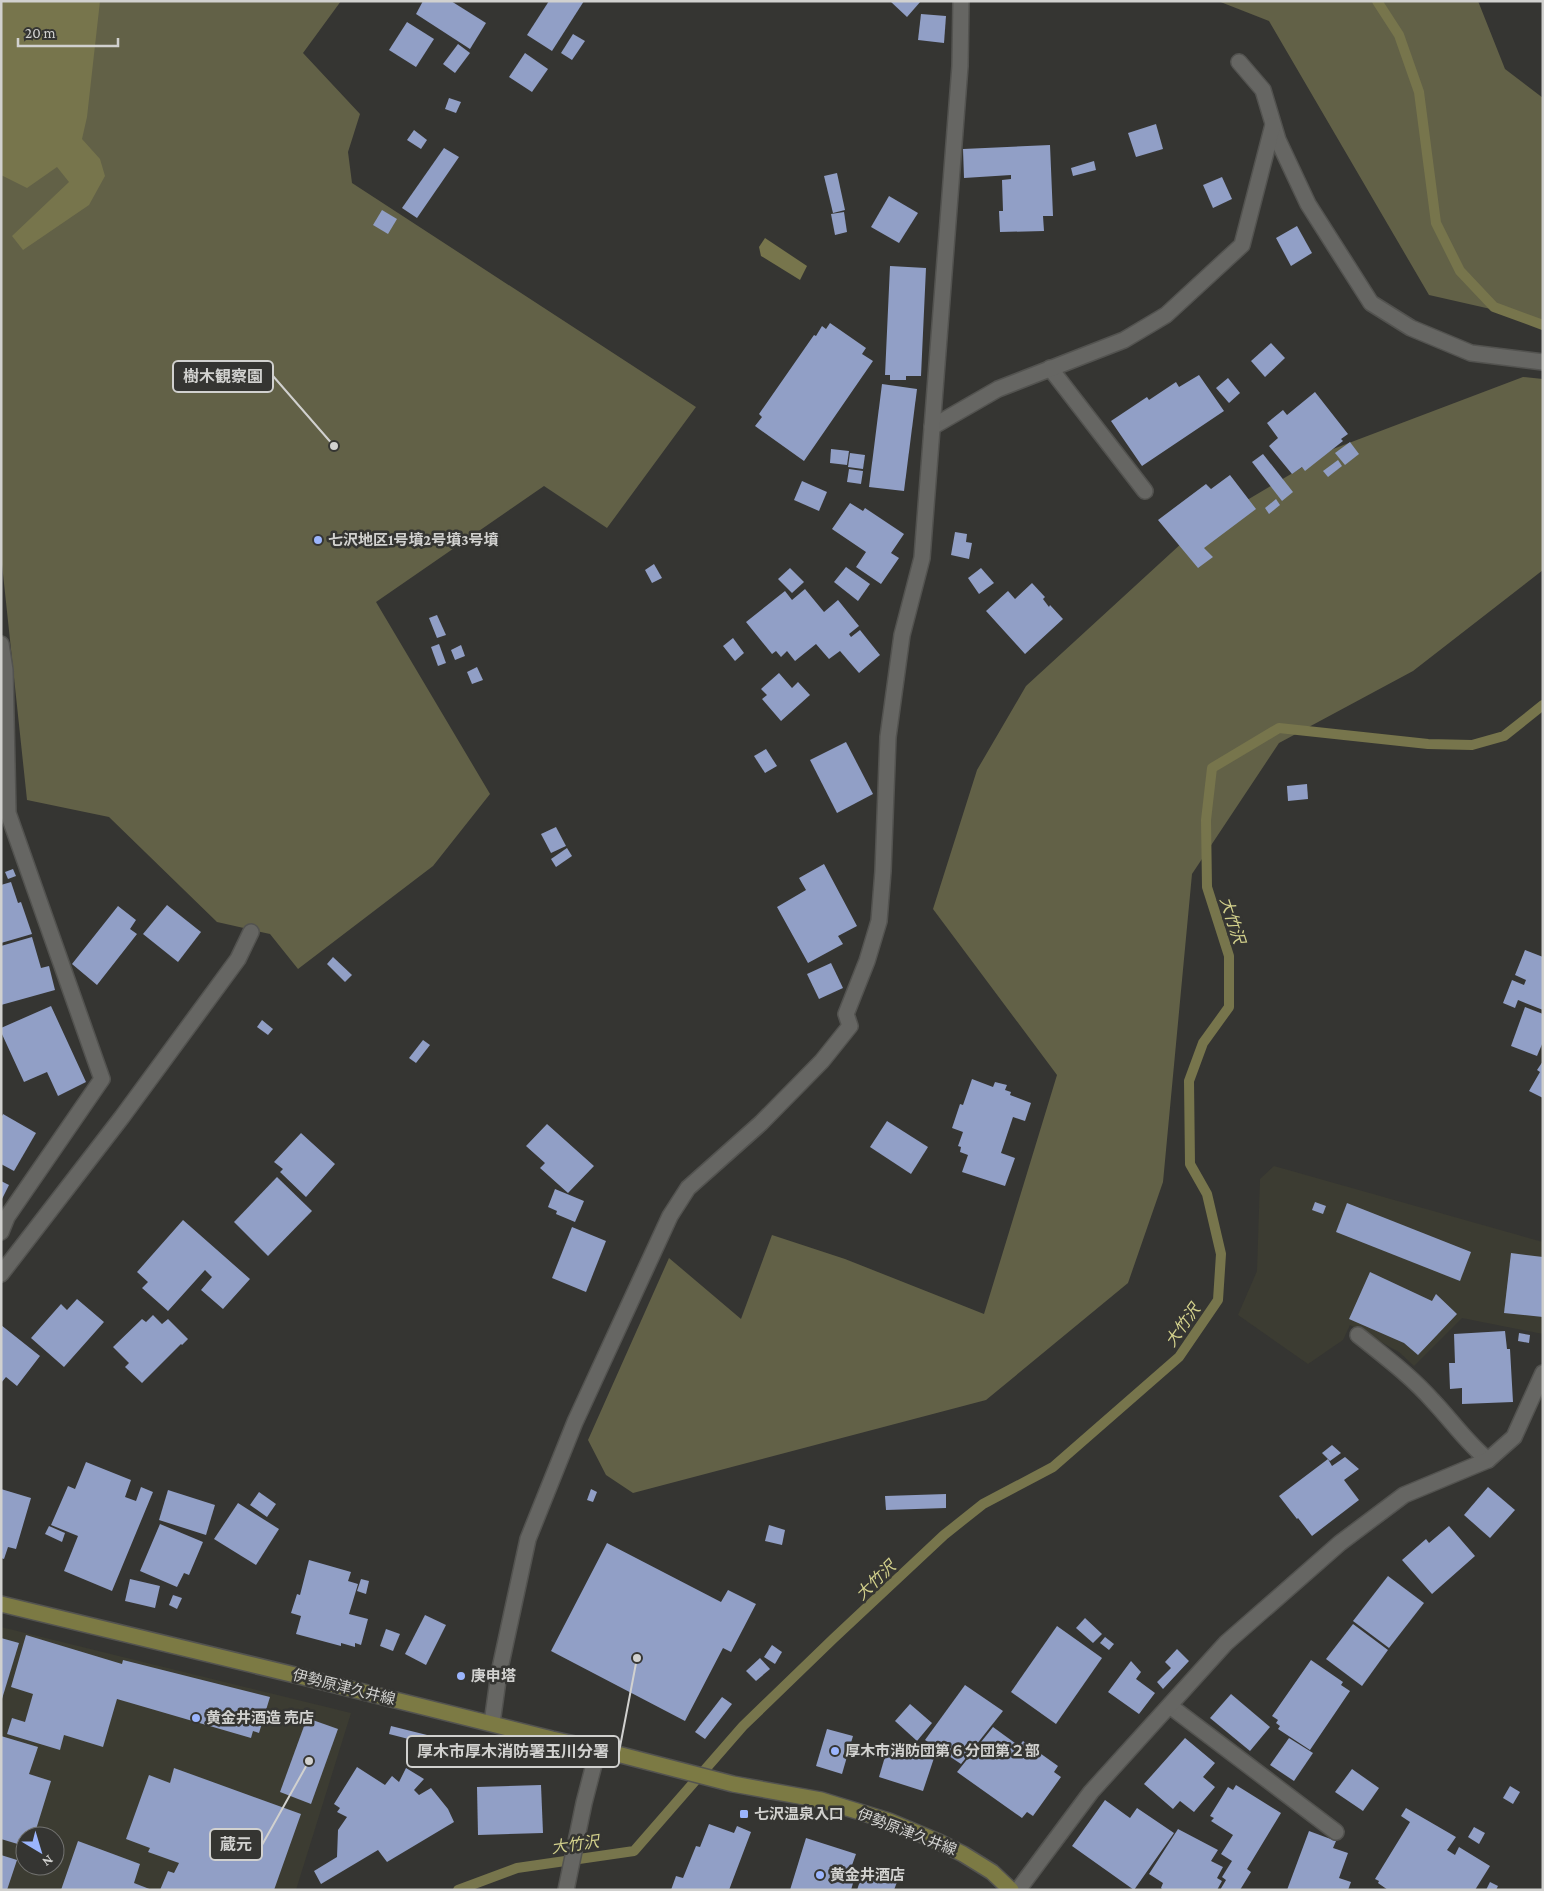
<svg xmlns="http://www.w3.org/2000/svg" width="1544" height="1891" font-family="'Crimson Pro','Noto Sans JP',serif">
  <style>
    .built { fill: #3c3c32; fill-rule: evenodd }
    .green { fill: #626147 }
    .water { fill: #77754c }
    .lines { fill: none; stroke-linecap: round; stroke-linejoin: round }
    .stream { stroke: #77754c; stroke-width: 10 }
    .building { fill: #919fc6 }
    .minor-casing { stroke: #535350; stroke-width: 18 }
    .tertiary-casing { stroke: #535350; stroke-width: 18 }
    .primary-casing { stroke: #535350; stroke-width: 18 }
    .minor { stroke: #666663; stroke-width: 15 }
    .tertiary { stroke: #666663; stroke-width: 15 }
    .primary { stroke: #7c7a44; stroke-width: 15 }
    .poi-dot { fill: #9bb5fd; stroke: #353532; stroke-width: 2 }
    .labels { text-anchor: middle; stroke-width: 5; stroke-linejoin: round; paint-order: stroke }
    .poi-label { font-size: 15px; font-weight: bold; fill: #d1d1cf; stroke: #353532; text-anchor: start }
    .street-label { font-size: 15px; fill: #d1d1cf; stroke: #353532 }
    .water-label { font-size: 16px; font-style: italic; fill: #d3d18c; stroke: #353532 }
    .leader { fill: none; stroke: #d1d1cf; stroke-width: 2 }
    .callout-dot { fill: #d1d1cf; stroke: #353532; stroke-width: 2 }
    .callout { fill: #353532; stroke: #d1d1cf; stroke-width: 2 }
    .callout-label { font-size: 16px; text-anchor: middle; font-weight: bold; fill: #d1d1cf }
  </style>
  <rect width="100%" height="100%" fill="#353532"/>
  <g class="built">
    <polygon points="1274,1166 1543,1242 1543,1334 1462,1318 1414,1366 1399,1352 1350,1325 1343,1340 1308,1364 1238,1315 1257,1271 1260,1179"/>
    <path d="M1,1627L351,1713L296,1890H1ZM25,1836H55V1866H25Z"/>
  </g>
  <g class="green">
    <polygon points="1,1 341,1 303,53 360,114 348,152 352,183 696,407 607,528 544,486 376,602 490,794 433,866 298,969 270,934 217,922 109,817 27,800 1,555"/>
    <polygon points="1218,1 1478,1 1505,69 1543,98 1543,321 1429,295 1269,21"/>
    <polygon points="1523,377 1543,379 1543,570 1413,671 1279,743 1192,874 1163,1182 1128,1283 986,1400 633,1493 606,1475 588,1440 669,1258 741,1319 772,1235 845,1259 984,1314 1057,1075 933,909 977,770 1026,686 1195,531 1333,449"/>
  </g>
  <g class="water">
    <polygon points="1,1 100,1 87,117 82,139 100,159 105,176 89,205 23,250 12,236 69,182 57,167 27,188 1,175"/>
    <polygon points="765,238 807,266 800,280 761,256 759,247"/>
  </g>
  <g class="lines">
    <g class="stream">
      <polyline points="1377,1 1399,35 1419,92 1436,223 1460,271 1494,307 1543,325"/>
      <polyline points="458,1890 517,1868 634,1851 743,1726 833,1639 944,1535 983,1504 1053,1467 1179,1357 1218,1300 1221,1254 1207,1194 1190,1164 1189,1081 1203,1043 1229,1007 1229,956 1207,887 1206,820 1212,768 1279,728 1428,744 1472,745 1504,736 1543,705"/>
    </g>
  </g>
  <g class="building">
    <polygon points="423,1 451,1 486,23 470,49 416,14"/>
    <polygon points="549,1 584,1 552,51 527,35"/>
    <polygon points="890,1 921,1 907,17"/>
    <polygon points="921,14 946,16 944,43 918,40"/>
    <polygon points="407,22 434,39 416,67 389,50"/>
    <polygon points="573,34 585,41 572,60 561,53"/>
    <polygon points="458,44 470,53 455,73 443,64"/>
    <polygon points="525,53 548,69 532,92 509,77"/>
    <polygon points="449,98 461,102 456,113 445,109"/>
    <polygon points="1156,124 1163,149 1136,157 1128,133"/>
    <polygon points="414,130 427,140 421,149 407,140"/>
    <polygon points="1050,145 1053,216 1043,216 1044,231 1000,232 999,211 1003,211 1002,180 1011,179 1011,175 964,178 963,149"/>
    <polygon points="444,148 459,157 417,218 402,208"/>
    <polygon points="1094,161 1096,170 1073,176 1071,168"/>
    <polygon points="837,173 845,210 833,213 824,176"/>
    <polygon points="1222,177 1232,199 1213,208 1203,185"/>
    <polygon points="889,196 918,213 899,243 871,227"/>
    <polygon points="382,210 397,219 388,234 373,225"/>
    <polygon points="844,212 847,232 835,235 831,214"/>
    <polygon points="1297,226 1312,253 1291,266 1276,238"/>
    <polygon points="890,266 926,268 921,376 906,376 906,380 890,380 890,375 885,375"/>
    <polygon points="830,323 866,348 862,354 873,361 804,461 755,426 762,417 759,414 814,335 816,336 822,326 826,329"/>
    <polygon points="1271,343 1285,358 1265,377 1251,361"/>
    <polygon points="1199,375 1224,411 1142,466 1111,421 1147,397 1149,400 1176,382 1179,387"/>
    <polygon points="1228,378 1240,393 1229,403 1216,388"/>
    <polygon points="882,384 917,389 904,491 869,487"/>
    <polygon points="1315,392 1348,434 1341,439 1343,441 1305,471 1302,467 1292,474 1269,446 1278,438 1267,423 1283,410 1287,415"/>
    <polygon points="1350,442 1359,454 1345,465 1335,453"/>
    <polygon points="831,449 849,451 847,465 830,463"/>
    <polygon points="850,453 865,455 863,469 848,467"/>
    <polygon points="1263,454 1293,492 1282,501 1252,462"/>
    <polygon points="1338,460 1342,466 1328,477 1323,471"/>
    <polygon points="849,469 863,471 861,484 847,482"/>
    <polygon points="1230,475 1256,509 1204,548 1213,557 1198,568 1158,520 1206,484 1211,489"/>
    <polygon points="802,481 827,492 819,511 794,500"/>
    <polygon points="1276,499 1280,505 1269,514 1265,508"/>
    <polygon points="850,503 863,511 865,508 904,534 891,553 899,558 881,584 856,567 866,552 832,529"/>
    <polygon points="955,532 967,534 966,542 972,543 969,559 951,555"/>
    <polygon points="654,564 662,578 652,583 645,570"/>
    <polygon points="846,567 870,584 858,601 834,582"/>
    <polygon points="790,568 804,582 792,593 778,579"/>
    <polygon points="981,568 994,583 979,594 968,578"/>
    <polygon points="1032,583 1045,597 1043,599 1049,607 1050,605 1063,619 1025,654 986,611 1008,591 1015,599"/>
    <polygon points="805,589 824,612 838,600 859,626 849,634 851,637 860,630 880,655 859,673 840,651 829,659 816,644 795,661 787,651 781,657 776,651 772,654 746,622 785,591 792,600"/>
    <polygon points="437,615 446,635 437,638 429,618"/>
    <polygon points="733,638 744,653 735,661 723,646"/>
    <polygon points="439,644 446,663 438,666 431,647"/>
    <polygon points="461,645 465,656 455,660 451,650"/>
    <polygon points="477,667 483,680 472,684 467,672"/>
    <polygon points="779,673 792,688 798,682 810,695 781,721 762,699 767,695 761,689"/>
    <polygon points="846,742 873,794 837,813 810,760"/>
    <polygon points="766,749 777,766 765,773 754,756"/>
    <polygon points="1307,784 1308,799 1288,801 1287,786"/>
    <polygon points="556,827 566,846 551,853 541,834"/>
    <polygon points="567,848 572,856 556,867 551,859"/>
    <polygon points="824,864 857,926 838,936 843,944 808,963 777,907 806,890 799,878"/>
    <polygon points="13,869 16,876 8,879 5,872"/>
    <polygon points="11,882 18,903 21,902 32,934 1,943 1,885"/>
    <polygon points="167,905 201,932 178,962 143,934"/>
    <polygon points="118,906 136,920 130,929 137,934 97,985 72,964"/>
    <polygon points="32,937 41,968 49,966 55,990 1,1005 1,946"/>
    <polygon points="1525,950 1543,957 1543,1010 1518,1000 1515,1008 1503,1003 1512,980 1524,985 1526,980 1515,975"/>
    <polygon points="333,957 352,975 345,982 327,964"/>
    <polygon points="831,963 843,988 819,999 807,974"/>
    <polygon points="51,1006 86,1082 58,1096 47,1072 24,1082 1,1032 1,1028"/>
    <polygon points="1525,1007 1543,1014 1543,1042 1537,1056 1511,1046"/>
    <polygon points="262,1020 273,1029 268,1035 257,1027"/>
    <polygon points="423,1040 430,1045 416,1063 409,1058"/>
    <polygon points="1543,1061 1543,1098 1529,1091 1540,1072 1537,1070"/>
    <polygon points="972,1079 993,1087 995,1082 1007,1085 1005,1090 1011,1092 1010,1095 1031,1103 1025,1121 1013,1117 1001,1153 1015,1158 1005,1186 962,1172 968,1155 960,1152 961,1147 958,1146 963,1132 952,1128 960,1104 963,1105"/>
    <polygon points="3,1114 36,1133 14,1171 1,1164 1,1118"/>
    <polygon points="887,1121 928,1147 911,1174 870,1147"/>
    <polygon points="547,1124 594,1166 568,1193 540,1168 545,1163 526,1146"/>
    <polygon points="301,1133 335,1164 306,1197 280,1172 283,1169 274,1162"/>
    <polygon points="277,1177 312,1211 268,1256 234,1222"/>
    <polygon points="1,1181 9,1185 1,1201"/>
    <polygon points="555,1189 584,1201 575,1222 556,1214 557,1211 548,1207"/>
    <polygon points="1315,1202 1326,1206 1323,1214 1312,1210"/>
    <polygon points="1347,1203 1471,1252 1460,1281 1336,1232"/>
    <polygon points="183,1220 250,1279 223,1309 201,1290 212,1277 205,1270 168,1311 142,1288 148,1282 137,1272"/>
    <polygon points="572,1227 606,1241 586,1292 552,1278"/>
    <polygon points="1511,1253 1543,1257 1543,1317 1504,1313"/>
    <polygon points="1370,1272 1432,1301 1436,1294 1457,1314 1418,1355 1404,1343 1349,1319"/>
    <polygon points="77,1299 104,1322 64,1367 31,1338 61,1304 67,1310"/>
    <polygon points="153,1315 162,1324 168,1319 188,1339 182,1345 181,1344 142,1383 125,1367 129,1363 113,1347 142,1319 146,1322"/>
    <polygon points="1,1325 40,1356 17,1386 6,1377 1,1383"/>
    <polygon points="1505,1331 1507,1349 1510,1349 1513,1402 1462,1404 1462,1388 1450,1389 1449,1363 1455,1363 1454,1334"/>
    <polygon points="1519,1333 1530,1335 1529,1343 1518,1341"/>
    <polygon points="1332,1445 1341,1453 1330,1461 1322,1453"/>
    <polygon points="1345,1457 1359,1469 1344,1480 1359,1500 1312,1536 1298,1518 1297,1519 1279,1496 1328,1459 1332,1466"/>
    <polygon points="86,1462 131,1480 125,1497 136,1501 141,1487 153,1492 112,1591 64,1571 78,1536 51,1525 68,1486 75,1489"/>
    <polygon points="1488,1487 1515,1510 1490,1538 1464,1515"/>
    <polygon points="1,1489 31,1498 16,1549 8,1547 4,1559 1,1558"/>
    <polygon points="591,1489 597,1492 593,1502 587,1500"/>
    <polygon points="168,1490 215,1505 206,1535 159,1520"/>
    <polygon points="259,1492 276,1504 267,1517 250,1505"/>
    <polygon points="946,1494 946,1508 886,1510 885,1496"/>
    <polygon points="238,1503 279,1529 256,1565 214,1539"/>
    <polygon points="160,1524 203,1542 189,1575 184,1573 177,1587 140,1571"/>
    <polygon points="769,1525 785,1530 782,1545 765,1541"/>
    <polygon points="49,1526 65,1533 62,1542 45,1534"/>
    <polygon points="1449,1526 1475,1556 1432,1594 1402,1560 1426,1539 1429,1543"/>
    <polygon points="607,1543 721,1602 728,1590 756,1604 731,1652 723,1648 685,1721 551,1651"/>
    <polygon points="309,1560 351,1572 348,1581 358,1584 349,1614 368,1619 361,1645 355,1643 355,1647 341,1643 341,1646 296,1634 301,1616 291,1613 297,1594 300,1595"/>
    <polygon points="1388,1576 1424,1603 1389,1648 1353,1621"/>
    <polygon points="130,1579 160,1586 155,1608 125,1601"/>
    <polygon points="361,1579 369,1581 366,1594 357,1591"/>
    <polygon points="173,1595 182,1598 177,1609 169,1605"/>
    <polygon points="425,1615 446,1625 426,1665 405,1654"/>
    <polygon points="1085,1618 1102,1634 1093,1643 1076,1628"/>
    <polygon points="1353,1624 1388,1650 1362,1686 1326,1659"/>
    <polygon points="1057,1626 1102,1658 1056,1724 1011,1692"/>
    <polygon points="386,1629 400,1634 393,1651 380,1646"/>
    <polygon points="26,1635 122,1664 123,1660 270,1697 259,1733 253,1731 251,1738 117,1699 103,1747 64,1735 60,1750 7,1734 12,1718 25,1722 33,1694 11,1687"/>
    <polygon points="1105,1637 1114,1644 1109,1650 1100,1643"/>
    <polygon points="1,1638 19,1643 2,1699 1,1699"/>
    <polygon points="772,1645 782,1652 775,1664 764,1657"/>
    <polygon points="1177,1649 1189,1661 1163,1689 1157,1682 1171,1668 1165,1662"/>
    <polygon points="760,1658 770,1669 756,1681 746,1671"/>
    <polygon points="1311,1660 1343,1682 1341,1685 1350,1691 1310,1750 1278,1729 1280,1726 1276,1723 1278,1720 1272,1716"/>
    <polygon points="1131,1661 1141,1672 1136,1679 1155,1693 1139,1714 1108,1692"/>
    <polygon points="965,1685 1003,1711 961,1764 925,1740"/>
    <polygon points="1231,1694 1270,1727 1250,1751 1210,1718"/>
    <polygon points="722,1697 732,1704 705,1739 695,1732"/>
    <polygon points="910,1704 932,1723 917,1741 895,1721"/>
    <polygon points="307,1718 338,1729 311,1804 280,1792"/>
    <polygon points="391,1726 431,1736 428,1744 389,1734"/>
    <polygon points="993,1727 1019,1746 1023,1741 1058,1766 1054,1772 1061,1777 1033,1816 1027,1812 1022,1818 957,1772"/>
    <polygon points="827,1729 853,1736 842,1774 816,1766"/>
    <polygon points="1,1736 38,1747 29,1774 51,1781 34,1836 25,1836 21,1845 1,1839"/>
    <polygon points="1185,1738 1215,1763 1203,1777 1215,1787 1194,1812 1180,1801 1173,1809 1144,1784"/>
    <polygon points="1289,1738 1313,1753 1294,1781 1270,1765"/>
    <polygon points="889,1743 934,1758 923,1791 879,1777"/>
    <polygon points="357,1767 385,1785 392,1776 399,1782 406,1768 424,1779 414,1790 419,1795 431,1788 448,1809 454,1822 387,1862 378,1850 321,1884 314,1871 337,1857 338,1830 347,1817 337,1812 340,1808 334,1804"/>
    <polygon points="174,1768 301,1814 274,1890 160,1890 168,1871 174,1873 179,1863 148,1852 150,1848 126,1839 149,1775 170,1783"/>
    <polygon points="1352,1769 1379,1788 1363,1811 1335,1792"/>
    <polygon points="541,1785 543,1833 478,1835 477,1787"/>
    <polygon points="1236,1785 1281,1813 1247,1869 1251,1872 1240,1890 1220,1890 1226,1880 1222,1877 1232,1861 1221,1854 1233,1835 1211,1821 1214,1818 1210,1816 1228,1787 1233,1790"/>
    <polygon points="1510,1786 1520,1792 1513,1804 1503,1798"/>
    <polygon points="1105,1800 1130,1818 1137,1808 1174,1833 1134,1890 1072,1846"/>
    <polygon points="1406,1808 1456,1837 1447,1850 1455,1855 1459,1847 1490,1866 1475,1890 1388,1890 1378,1883 1379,1881 1375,1879 1410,1822 1401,1816"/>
    <polygon points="709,1824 734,1833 737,1826 751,1832 729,1890 671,1890 676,1876 683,1878 696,1846 700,1847"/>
    <polygon points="1474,1827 1485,1833 1479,1844 1468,1837"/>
    <polygon points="1178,1829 1218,1850 1211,1861 1223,1867 1217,1878 1222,1881 1217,1890 1163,1890 1161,1888 1163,1883 1149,1874"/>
    <polygon points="1309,1831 1336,1841 1333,1848 1348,1853 1339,1878 1351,1882 1348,1890 1287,1890"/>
    <polygon points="806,1838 856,1854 851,1868 857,1870 851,1890 790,1890"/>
    <polygon points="78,1841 140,1864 134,1883 152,1890 61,1890"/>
    <polygon points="1,1855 17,1860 7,1890 1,1890"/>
    <polygon points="863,1872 897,1882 894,1890 857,1890"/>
    <polygon points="1490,1882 1498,1886 1496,1890 1486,1890"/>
  </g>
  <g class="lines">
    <defs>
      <g id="minor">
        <polyline points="1239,62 1263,90 1278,140 1308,204 1371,303 1411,328 1471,353 1543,362"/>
        <polyline points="1050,368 1145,491"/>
        <polyline points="932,427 998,389 1124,340 1166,315 1242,245 1273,125"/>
        <polyline points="1,644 5,670 8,813 102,1079 7,1217 1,1232"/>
        <polyline points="1,1274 122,1117 238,959 251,932"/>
        <path d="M1358,1335C1384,1356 1411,1376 1433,1401C1452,1421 1467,1443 1488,1460"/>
        <polyline points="1170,1706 1336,1832"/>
        <polyline points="492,1723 499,1673 528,1539 575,1422 670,1216 688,1188 761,1123 822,1061 850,1026 846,1014 867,961 879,921 883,871 888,737 902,635 922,558 960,66 961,1"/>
        <polyline points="1018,1890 1091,1792 1226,1643 1340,1543 1404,1495 1488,1460 1514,1437 1543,1373"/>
      </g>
      <polyline id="tertiary" points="566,1890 584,1803 598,1749"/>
      <polyline id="primary" points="1,1604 299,1676 552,1739 598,1749 733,1784 821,1800 889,1821 939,1842 963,1854 992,1872 1011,1890"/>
    </defs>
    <use href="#minor" class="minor-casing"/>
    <use href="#tertiary" class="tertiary-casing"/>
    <use href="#primary" class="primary-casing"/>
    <use href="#minor" class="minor"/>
    <use href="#tertiary" class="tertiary"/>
    <use href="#primary" class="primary"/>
  </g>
  <g class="poi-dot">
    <circle cx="318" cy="540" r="5"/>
    <circle cx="461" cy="1676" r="5"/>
    <circle cx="196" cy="1718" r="5"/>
    <circle cx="835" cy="1751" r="5"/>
    <rect x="739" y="1809" width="10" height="10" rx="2.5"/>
    <circle cx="820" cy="1875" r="5"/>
  </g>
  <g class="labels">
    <g class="poi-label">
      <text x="328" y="545">七沢地区1号墳2号墳3号墳</text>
      <text x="471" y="1681">庚申塔</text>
      <text x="206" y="1723">黄金井酒造 売店</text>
      <text x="845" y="1756">厚木市消防団第６分団第２部</text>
      <text x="754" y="1819">七沢温泉入口</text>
      <text x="830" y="1880">黄金井酒店</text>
    </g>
    <g class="street-label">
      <text transform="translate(344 1687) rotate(14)" y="5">伊勢原津久井線</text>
      <text transform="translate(907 1832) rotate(21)" y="5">伊勢原津久井線</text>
    </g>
    <g class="water-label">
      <text transform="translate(1233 920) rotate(72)" y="6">大竹沢</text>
      <text transform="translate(1182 1325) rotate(-55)" y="6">大竹沢</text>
      <text transform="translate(875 1580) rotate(-44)" y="6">大竹沢</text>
      <text transform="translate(575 1844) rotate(-8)" y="6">大竹沢</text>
    </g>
  </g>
  <path class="leader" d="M334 446L273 376M637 1658L619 1752M309 1761L262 1845"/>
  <g class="callout-dot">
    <circle cx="334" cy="446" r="5"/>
    <circle cx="637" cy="1658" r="5"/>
    <circle cx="309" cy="1761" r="5"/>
  </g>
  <g class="callout">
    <rect x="173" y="361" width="100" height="31" rx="5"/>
    <rect x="407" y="1736" width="212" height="31" rx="5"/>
    <rect x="210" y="1829" width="52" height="31" rx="5"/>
  </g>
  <g class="callout-label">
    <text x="223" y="382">樹木観察園</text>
    <text x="513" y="1757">厚木市厚木消防署玉川分署</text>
    <text x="236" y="1850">蔵元</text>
  </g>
  <rect width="1544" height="1891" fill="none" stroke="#d1d1cf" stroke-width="5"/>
  <g transform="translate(40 1851) rotate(142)"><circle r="24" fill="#353532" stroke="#737371"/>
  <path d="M0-4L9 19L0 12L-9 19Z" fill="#9bb5fd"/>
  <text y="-8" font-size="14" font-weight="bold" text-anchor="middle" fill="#d1d1cf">N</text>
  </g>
  <path d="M18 38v8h100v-8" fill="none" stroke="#d1d1cf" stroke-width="2.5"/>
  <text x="25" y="38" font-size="15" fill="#d1d1cf" stroke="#353532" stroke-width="4" paint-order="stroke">20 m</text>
</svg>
